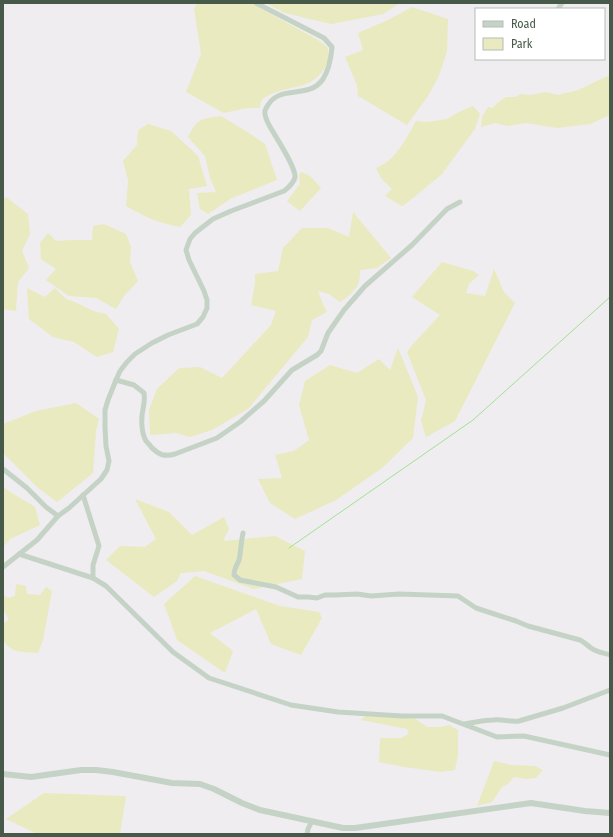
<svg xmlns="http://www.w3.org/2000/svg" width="613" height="837" font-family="'Fira Sans Condensed',sans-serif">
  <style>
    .green { fill: #e9eabf }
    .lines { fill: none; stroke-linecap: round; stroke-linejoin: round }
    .stream { stroke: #9fe391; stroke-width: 1 }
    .minor { stroke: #c5d3c6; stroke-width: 5 }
    .tertiary { stroke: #c5d3c6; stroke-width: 6 }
  </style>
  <rect width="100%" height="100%" fill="#efedf0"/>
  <g class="green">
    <path d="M197,3H251L318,40L328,48C329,58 328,64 322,72C310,88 291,86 274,93C269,95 263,97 261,102C260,104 260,106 260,108H247L224,113L186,92L201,54L194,9Z"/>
    <polygon points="266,3 400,3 383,14 331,24 285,13"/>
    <polygon points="412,7 448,19 447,51 439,76 428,96 407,125 358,96 357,85 345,57 363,50 358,33 390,19"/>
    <polygon points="610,75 610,115 590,124 557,128 526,123 508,126 495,123 481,127 482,117 488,107 492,108 500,101 506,97 515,97 521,94 530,95 546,92 558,95 578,90"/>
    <path d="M473,106L480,114L475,129L441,175L408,202L402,206L385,196L392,189L381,178L376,168C380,166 384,164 387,162C400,152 408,135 416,121L427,122L447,119L459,112Z"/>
    <path d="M221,116L249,133L265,144L277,180L230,199L208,214L200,209L197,193L216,192L210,178L205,156L188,137C198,118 200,119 221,116Z"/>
    <path d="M148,124L171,131L198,156L207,186L189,189L191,215L180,227C159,223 145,217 126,206L128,180L123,161L137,145L138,130Z"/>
    <polygon points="301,172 310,176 321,188 300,211 287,201 300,184 299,175"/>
    <polygon points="6,197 28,214 30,234 22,251 29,268 18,282 16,311 3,309 3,200"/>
    <path d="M353,212L391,258L377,268L360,270C361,287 353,293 340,302L329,294L318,291L323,304L327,312L312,320L308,337L248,409L212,430L190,437L176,433L150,435L149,410L157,389L179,368L200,367L222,378L271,325L276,311L251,305L255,284V274L278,271L283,248L302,228H328L349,237Z"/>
    <polygon points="104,224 126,234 131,247 130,262 138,281 124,296 116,309 96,298 69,296 46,280 56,269 41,259 40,243 48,233 56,241 73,240 92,240 93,226"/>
    <polygon points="442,262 473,271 479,275 469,284 466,293 485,296 494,269 504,292 515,303 455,421 426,437 421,421 426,400 407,352 413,344 440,315 412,297"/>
    <polygon points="27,288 45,297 55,288 66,299 77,303 93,311 106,314 119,329 113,352 97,357 74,342 53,337 29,319"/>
    <polygon points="398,348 418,397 413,438 382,468 336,500 295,519 270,503 258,479 282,478 275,455 294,451 309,440 299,405 305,381 330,365 357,373 379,359 390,370"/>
    <polygon points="76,403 99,419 96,431 93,473 57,502 37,487 3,453 3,424 36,411"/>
    <polygon points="3,486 7,490 35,507 40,525 10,539 3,547"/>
    <polygon points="135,499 169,512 192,535 224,517 229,529 223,541 275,536 305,551 302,579 254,589 204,571 181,573 177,581 154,597 106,560 120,546 145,547 156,539"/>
    <polygon points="195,576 280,606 319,612 322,618 301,655 271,644 256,609 210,633 233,651 225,673 177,640 164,604"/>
    <path d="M16,584L26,586L27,594L40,595L46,587L52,591L43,640L38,653C29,652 17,653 10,648C8,646 5,643 3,641V623L9,620L3,609V595L8,598L15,596Z"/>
    <polygon points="365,716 414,718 427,727 441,727 449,725 458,730 458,755 455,770 441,772 404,767 379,762 380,738 401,738 409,734 407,729 361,720"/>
    <polygon points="494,761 511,765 535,766 543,770 536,778 527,779 514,777 508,784 502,787 492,802 477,806"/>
    <polygon points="44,793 126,796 120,834 37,834 6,819"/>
  </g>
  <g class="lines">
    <polyline class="stream" points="289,548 473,420 610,297"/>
    <g class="minor">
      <polyline points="558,9 562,3"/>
      <path d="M116,380L134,385L144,393C145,400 144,403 143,409C141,418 141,432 146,441C148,443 150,445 152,448C160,455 164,457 175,454L217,438L240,422L264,401L292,370L317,355L321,351L328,333L344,310L365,286L412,245L447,209L460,202"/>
      <polyline points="3,469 27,488 46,507 58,516"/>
      <polyline points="83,495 99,546 93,565 93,578"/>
      <path d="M243,533C241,542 241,551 239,560C237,565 234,569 234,575L240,580L276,587L298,597H308L317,598L325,595H335L357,594L371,596L399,594L458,596L476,608L516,621L528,626L580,640C584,642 587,645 591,648C596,652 604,653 610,655"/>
      <polyline points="19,554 93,578 106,586 173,652 209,678 291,705 338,712 402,716 442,716 497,737 524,736 610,755"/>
      <path d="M3,567L37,540L58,516L69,508L101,479L107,470L109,461L106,446L105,427V410L108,400L116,380L120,371L127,362L135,354L152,343L168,335L197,324L203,317L207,308V300L204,291L189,260L186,250L190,239L195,233L213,219L231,211L284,191C288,188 294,183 295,177C296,167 275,136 269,125C267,121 264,115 265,111C265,109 267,107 268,105C281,84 309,100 323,79C329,70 331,58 332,47L324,38L256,3"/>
      <path d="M464,724C473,723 483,720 493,720C502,719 510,722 519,721L563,708L610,690"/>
      <polyline points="307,834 308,829 312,821"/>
    </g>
    <polyline class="tertiary" points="3,774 31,777 81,770 96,770 113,772 172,783 200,784 214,789 242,803 260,810 343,828 355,828 531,803 585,811 610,813"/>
  </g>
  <rect width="613" height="837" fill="none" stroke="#475949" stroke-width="8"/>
  <rect x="475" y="8" width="130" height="52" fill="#ffffff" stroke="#b5bdb6"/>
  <rect x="483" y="21" width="20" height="6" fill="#c5d3c6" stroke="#b5bdb6"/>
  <text x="511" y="28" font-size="12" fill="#475949">Road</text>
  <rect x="483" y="38" width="20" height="12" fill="#e9eabf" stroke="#b5bdb6"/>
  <text x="511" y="48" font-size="12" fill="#475949">Park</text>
</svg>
